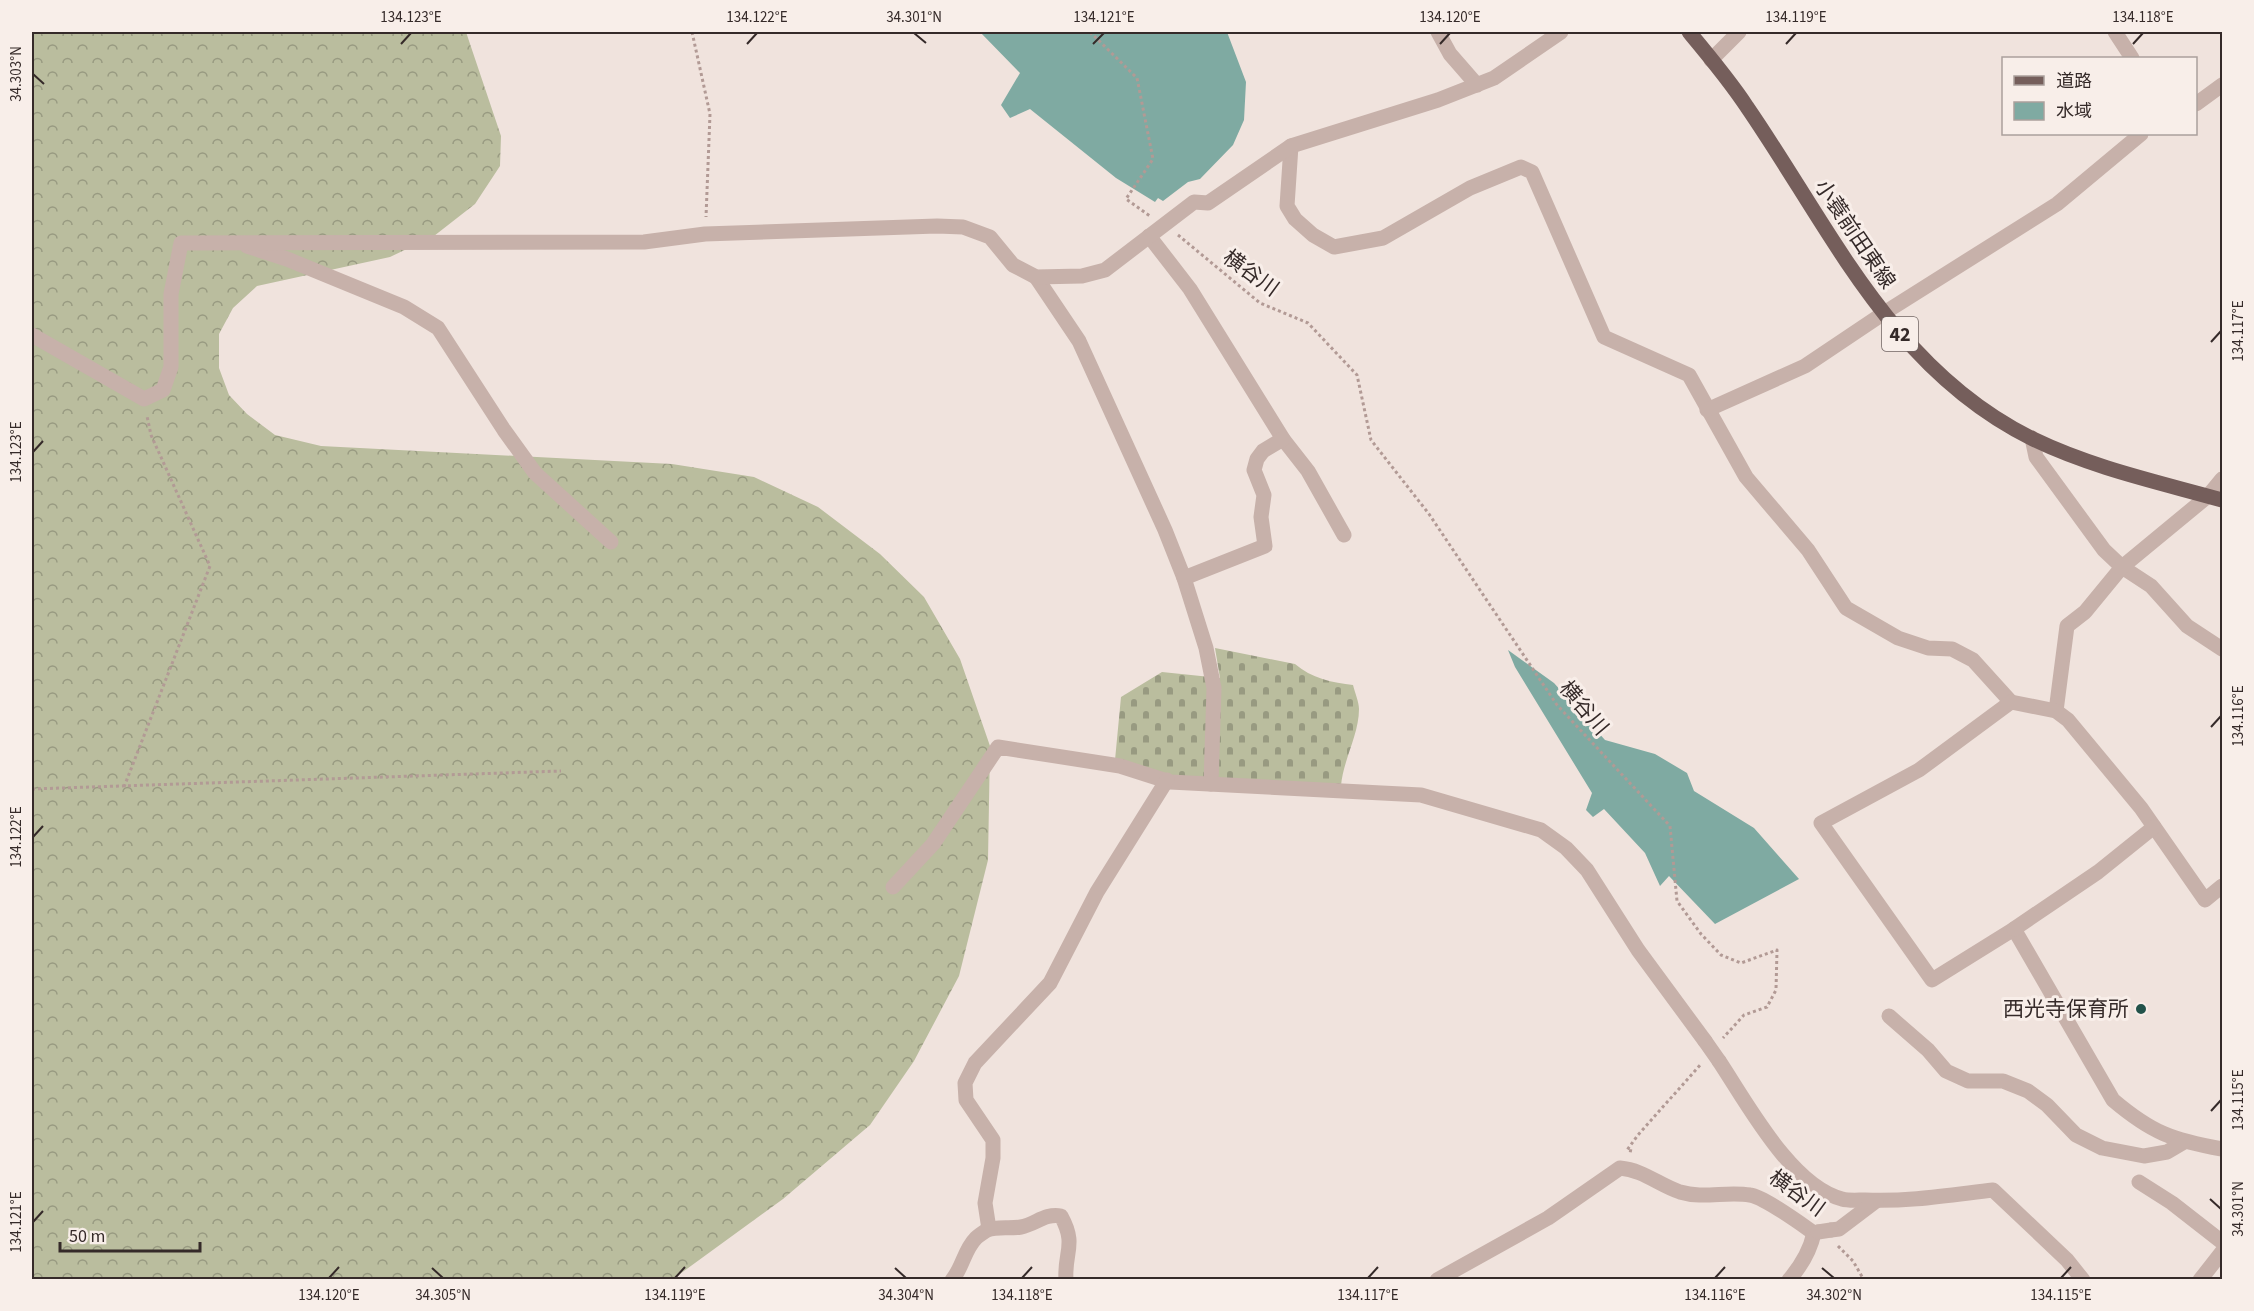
<svg xmlns="http://www.w3.org/2000/svg" width="2254" height="1311" font-family="'Source Sans 3','Noto Sans JP',sans-serif">
  <style>
    .forest { fill: url(#forest-crowns) }
    .cemetery { fill: url(#cemetery-stones) }
    .water { fill: #7faaa2 }
    .lines { fill: none; stroke-linecap: round; stroke-linejoin: round }
    .path { stroke: #b29a95; stroke-width: 3; stroke-dasharray: 3 3; stroke-linecap: butt }
    .minor { stroke: #c7b1aa; stroke-width: 15 }
    .primary { stroke: #755e5b; stroke-width: 15 }
    .minor-bridge { stroke: #c7b1aa; stroke-width: 15 }
    .ticks { fill: none; stroke: #352a29; stroke-width: 2 }
    .poi-dot { fill: #22524a; stroke: #f8eee9; stroke-width: 2 }
    .labels { text-anchor: middle; stroke-width: 6; stroke-linejoin: round; paint-order: stroke }
    .shield { fill: #f8eee9; stroke: #706563; stroke-width: 1.5 }
    .shield-label { font-size: 20px; font-weight: bold; fill: #352a29 }
    .street-label { font-size: 21px; fill: #352a29; stroke: #f8eee9 }
    .poi-label { font-size: 21px; fill: #352a29; stroke: #f8eee9; text-anchor: end }
    .neatline { fill: none; stroke: #352a29; stroke-width: 2 }
    .ticks-label { font-size: 15px; text-anchor: middle; fill: #352a29 }
  </style>
  <defs>
    <pattern id="forest-crowns" width="20" height="18" patternUnits="userSpaceOnUse" patternTransform="scale(1.5)"><rect width="20" height="18" fill="#babd9e"/><path d="M2 6a3 3 0 1 1 6 0M12 15a3 3 0 1 1 6 0" fill="none" stroke="#989a81"/></pattern>
    <pattern id="cemetery-stones" width="16" height="16" patternUnits="userSpaceOnUse" patternTransform="scale(1.5)"><rect width="16" height="16" fill="#babd9e"/><path d="M2 7V4a2 2 0 0 1 4 0v3zM10 15v-3a2 2 0 0 1 4 0v3z" fill="#989a81"/></pattern>
  </defs>
  <rect width="100%" height="100%" fill="#f0e3dd"/>
  <polygon class="forest" points="32,32 466,32 501,136 500,166 475,204 434,236 390,257 257,286 233,308 219,334 219,368 229,395 247,414 275,435 321,446 672,464 754,477 818,507 880,554 924,597 960,659 990,746 988,860 959,976 914,1061 870,1125 783,1199 673,1279 32,1279"/>
  <path class="cemetery" d="M1215,648L1295,664C1311,678 1333,683 1353,685C1355,693 1359,702 1359,709C1359,735 1343,760 1341,786L1170,775L1115,760L1121,697L1162,672L1220,678Z"/>
  <g class="water">
    <polygon points="980,32 1227,32 1246,82 1244,120 1233,145 1200,179 1188,182 1163,201 1158,198 1155,202 1116,178 1030,109 1010,118 1001,105 1020,73"/>
    <polygon points="1508,650 1554,683 1605,740 1655,754 1687,773 1694,791 1754,828 1799,879 1715,924 1669,876 1660,886 1645,853 1604,809 1593,817 1586,810 1592,793 1515,667"/>
  </g>
  <g class="lines">
    <g class="path">
      <polyline points="692,32 710,114 706,217"/>
      <polyline points="1090,32 1137,78 1153,159 1126,199 1150,216"/>
      <polyline points="1178,235 1260,303 1308,323 1357,375 1371,440 1429,514 1557,705 1670,826 1677,901 1701,934 1721,955 1741,963 1777,950 1776,990 1767,1007 1744,1015 1723,1038"/>
      <polyline points="124,787 210,566 151,435 147,416"/>
      <polyline points="32,789 561,771"/>
      <polyline points="1632,1151 1627,1150 1638,1135 1701,1064"/>
      <polyline points="1838,1246 1853,1261 1864,1280"/>
    </g>
    <g class="minor">
      <polyline points="1438,32 1450,54 1477,85"/>
      <polyline points="2115,32 2132,58"/>
      <polyline points="1711,60 1739,32"/>
      <polyline points="2196,104 2222,85"/>
      <polyline points="1291,146 1287,206 1295,219 1313,235 1334,247 1383,238 1470,188 1521,167 1532,172 1604,337 1689,375 1746,477 1808,550 1846,608 1898,638 1928,648 1952,649 1973,660 2011,702"/>
      <polyline points="1149,236 1190,289 1283,439 1308,471 1344,535"/>
      <polyline points="247,246 287,259 404,307 438,328 504,430 535,473 611,542"/>
      <polyline points="1036,277 1079,341 1165,530 1184,578 1206,648 1214,688 1211,784"/>
      <polyline points="32,335 144,399 163,390 171,367 171,294 181,243 644,242 705,234 937,226 963,227 990,237 1013,265 1036,277 1082,276 1105,270 1194,202 1208,203 1291,146 1438,100 1494,78 1561,32"/>
      <polyline points="1707,410 1805,366 1884,313 2057,204 2141,134"/>
      <polyline points="2032,438 2036,457 2104,550 2122,567 2151,586 2187,626 2222,649"/>
      <polyline points="1184,578 1265,546 1261,517 1264,495 1254,470 1257,459 1263,451 1283,439"/>
      <polyline points="2056,711 2067,626 2085,612 2122,567 2208,496 2222,479"/>
      <path d="M2222,886L2205,900L2141,808L2068,720L2056,711L2011,702L1919,770L1821,823L1932,980L2014,929L2113,1100C2152,1133 2172,1140 2222,1149"/>
      <polyline points="893,887 933,844 998,747 1120,766 1170,782 1421,795 1541,830 1566,848 1587,870 1638,950 1705,1041"/>
      <polyline points="2014,929 2098,872 2154,827"/>
      <polyline points="1889,1016 1928,1050 1946,1071 1968,1081 2003,1081 2028,1091 2047,1105 2076,1135 2102,1148 2144,1156 2167,1152 2184,1142"/>
      <path d="M1719,1061C1747,1103 1791,1186 1842,1199C1849,1201 1858,1200 1865,1200C1908,1202 1950,1195 1993,1190L2067,1260L2083,1280"/>
      <polyline points="2139,1182 2172,1203 2222,1242"/>
      <polyline points="989,1229 985,1203 993,1158 993,1140 966,1100 965,1083 975,1063 1050,983 1097,892 1167,780"/>
      <polyline points="1831,1230 1839,1229 1876,1201"/>
      <path d="M952,1280C963,1267 964,1250 976,1238C978,1236 984,1232 987,1230C997,1226 1010,1229 1021,1227C1036,1224 1045,1213 1061,1216C1077,1245 1064,1252 1066,1280"/>
      <path d="M1437,1280L1548,1218L1620,1168C1643,1170 1659,1185 1680,1192C1703,1199 1727,1191 1750,1195C1764,1197 1801,1224 1814,1233L1818,1232"/>
      <path d="M1789,1280C1801,1266 1810,1251 1814,1233"/>
      <polyline points="2200,1280 2222,1252"/>
    </g>
    <path class="primary" d="M1689,32C1709,56 1730,81 1747,107C1831,229 1892,370 2033,439C2093,468 2158,482 2222,500"/>
    <g class="minor-bridge">
      <polyline points="1705,1041 1719,1061"/>
      <polyline points="1818,1232 1831,1230"/>
    </g>
  </g>
  <path class="ticks" d="M914,33L926,43M401,44L411,33M747,44L757,33M1093,44L1104,33M1440,44L1450,33M1786,44L1796,33M2133,44L2143,33M33,74L44,84M2211,342L2221,331M33,452L43,441M2211,727L2221,716M33,837L43,826M2211,1111L2221,1100M2210,1199L2221,1209M33,1222L43,1211M432,1268L443,1278M895,1268L906,1278M1822,1268L1834,1278M329,1278L339,1267M675,1278L685,1267M1022,1278L1032,1267M1368,1278L1378,1267M1715,1278L1725,1267M2061,1278L2071,1267"/>
  <circle class="poi-dot" cx="2141" cy="1009" r="6"/>
  <g class="labels">
    <rect class="shield" x="1882" y="317" width="36" height="34" rx="4.5"/>
    <g class="shield-label">
      <text x="1900" y="341">42</text>
    </g>
    <g class="street-label">
      <text transform="translate(1855 234) rotate(56)" y="7">小蓑前田東線</text>
      <text transform="translate(1251 273) rotate(36)" y="7">横谷川</text>
      <text transform="translate(1584 708) rotate(50)" y="7">横谷川</text>
      <text transform="translate(1797 1193) rotate(36)" y="7">横谷川</text>
    </g>
    <g class="poi-label">
      <text x="2129" y="1016">西光寺保育所</text>
    </g>
  </g>
  <rect width="2254" height="1311" fill="none" stroke="#f8eee9" stroke-width="66"/>
  <rect x="2002" y="57" width="195" height="78" fill="#f8eee9" stroke="#aaa09c" stroke-width="1.5"/>
  <rect x="2014" y="76" width="30" height="9" fill="#755e5b" stroke="#aaa09c" stroke-width="1.5"/>
  <text x="2056" y="87" font-size="18" fill="#352a29">道路</text>
  <rect x="2014" y="102" width="30" height="18" fill="#7faaa2" stroke="#aaa09c" stroke-width="1.5"/>
  <text x="2056" y="117" font-size="18" fill="#352a29">水域</text>
  <path d="M60 1242v9h140v-9" fill="none" stroke="#352a29" stroke-width="3"/>
  <text x="69" y="1242" font-size="18" fill="#352a29" stroke="#f8eee9" stroke-width="4.5" paint-order="stroke">50 m</text>
  <rect x="33" y="33" width="2188" height="1245" class="neatline"/>
  <g class="ticks-label">
    <text x="411" y="22">134.123°E</text>
    <text x="757" y="22">134.122°E</text>
    <text x="914" y="22">34.301°N</text>
    <text x="1104" y="22">134.121°E</text>
    <text x="1450" y="22">134.120°E</text>
    <text x="1796" y="22">134.119°E</text>
    <text x="2143" y="22">134.118°E</text>
    <text transform="translate(16 74) rotate(-90)" y="5">34.303°N</text>
    <text transform="translate(2238 331) rotate(-90)" y="5">134.117°E</text>
    <text transform="translate(16 452) rotate(-90)" y="5">134.123°E</text>
    <text transform="translate(2238 716) rotate(-90)" y="5">134.116°E</text>
    <text transform="translate(16 837) rotate(-90)" y="5">134.122°E</text>
    <text transform="translate(2238 1100) rotate(-90)" y="5">134.115°E</text>
    <text transform="translate(2238 1209) rotate(-90)" y="5">34.301°N</text>
    <text transform="translate(16 1222) rotate(-90)" y="5">134.121°E</text>
    <text x="329" y="1300">134.120°E</text>
    <text x="443" y="1300">34.305°N</text>
    <text x="675" y="1300">134.119°E</text>
    <text x="906" y="1300">34.304°N</text>
    <text x="1022" y="1300">134.118°E</text>
    <text x="1368" y="1300">134.117°E</text>
    <text x="1715" y="1300">134.116°E</text>
    <text x="1834" y="1300">34.302°N</text>
    <text x="2061" y="1300">134.115°E</text>
  </g>
</svg>
